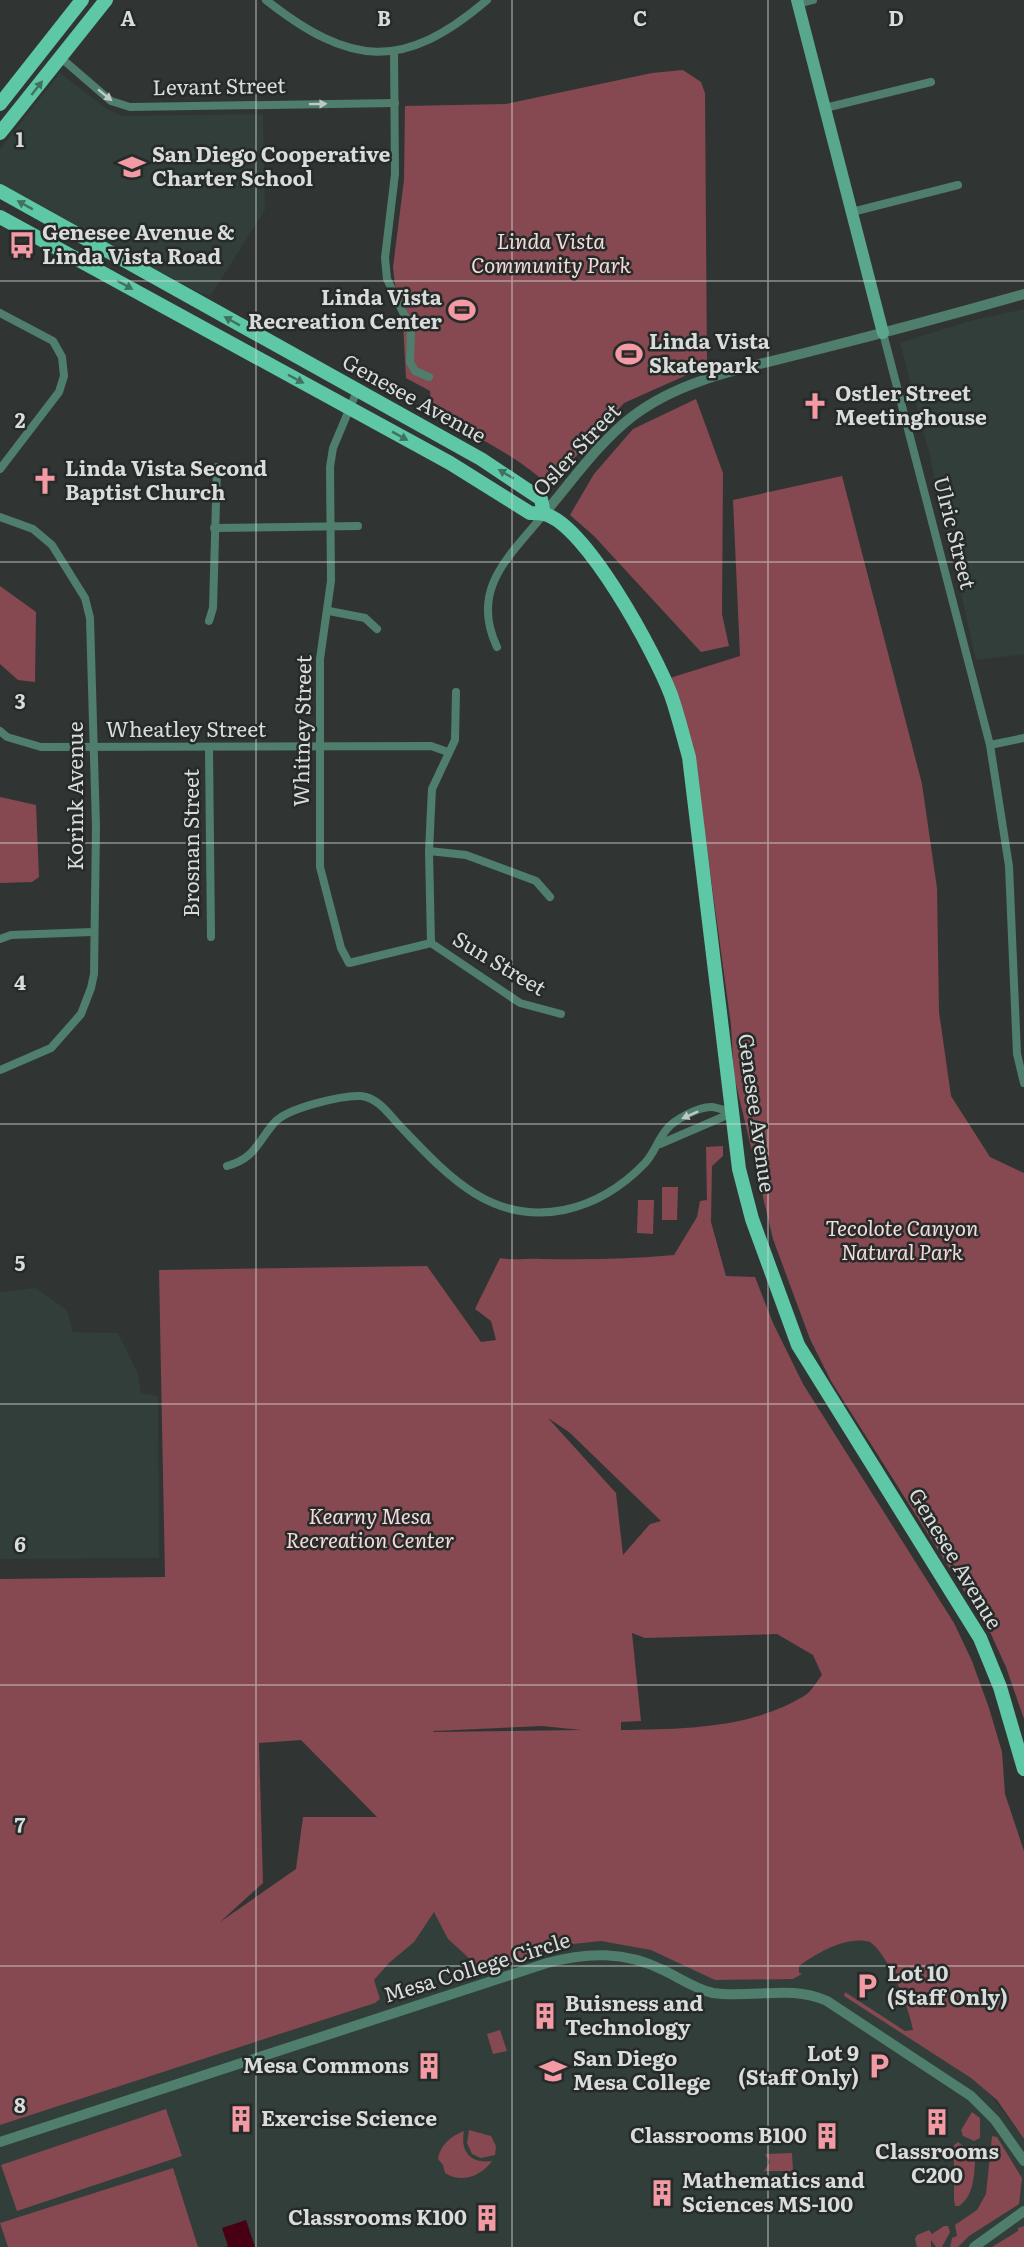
<svg xmlns="http://www.w3.org/2000/svg" width="1024" height="2247" font-family="Literata,serif">
  <style>
    .built { fill: #313e39 }
    .green { fill: #864851; fill-rule: evenodd }
    .water { fill: #480015 }
    .lines { fill: none; stroke-linecap: round; stroke-linejoin: round }
    .minor { stroke: #4f7e6d; stroke-width: 8 }
    .tertiary { stroke: #4f7e6d; stroke-width: 10 }
    .secondary { stroke: #59a78d; stroke-width: 12 }
    .primary { stroke: #5ec7a5; stroke-width: 14 }
    .oneway { fill: #3f7161 }
    .oneway2 { fill: #bdc9c5 }
    .grid { fill: none; stroke: #d9dcdb; stroke-width: 1.5; stroke-opacity: 0.55 }
    .labels { text-anchor: middle; stroke-width: 5; stroke-linejoin: round; paint-order: stroke }
    .street-label { font-size: 21px; fill: #d9dcdb; stroke: #262b29 }
    .poi-label { font-size: 21px; font-weight: bold; fill: #d9dcdb; stroke: #262b29; text-anchor: start }
    .park-label { font-size: 21px; font-style: italic; fill: #f5d9db; stroke: #262b29 }
    .grid-label { font-size: 20px; text-anchor: middle; font-weight: bold; fill: #d9dcdb; stroke: #262b29; stroke-width: 5; stroke-linejoin: round; paint-order: stroke }
  </style>
  <rect width="100%" height="100%" fill="#303533"/>
  <g class="built">
    <polygon points="60,73 107,109 122,116 263,114 265,210 211,295 202,294 0,186 0,149"/>
    <polygon points="1024,309 1024,654 976,660 929,452 900,343 966,322"/>
    <polygon points="35,1288 67,1310 73,1332 118,1333 138,1374 141,1393 158,1396 159,1558 0,1559 0,1292"/>
    <polygon points="430,1906 580,1940 612,1940 804,1955 855,1934 871,1937 1024,2139 1024,2229 999,2247 0,2247 0,2117"/>
  </g>
  <g class="green">
    <path d="M683,70L701,82L705,93L707,366L624,403L549,486C515,454 472,435 432,412L430,391L406,378L403,324L406,309L395,285L393,267L404,180L405,106L506,104L652,73Z"/>
    <polygon points="696,399 723,473 722,614 729,646 701,652 594,536 570,515 594,474 633,429"/>
    <polygon points="842,476 922,784 937,888 939,1012 951,1096 990,1157 1024,1173 1024,1719 1006,1667 990,1632 831,1381 810,1339 773,1239 734,1076 731,1025 696,769 670,678 740,656 733,500"/>
    <polygon points="0,586 36,612 35,682 18,680 0,664"/>
    <polygon points="0,797 36,805 39,877 32,882 0,883"/>
    <path d="M723,1146V1156L712,1166L711,1222L726,1276L755,1277L773,1323L803,1384L954,1623L972,1661L989,1708L1002,1752L1005,1794L1024,1851V2139L997,2100L971,2078L844,1996L845,1992L905,2031L913,2030C909,2008 889,1955 870,1942C847,1935 817,1953 799,1966V1973L802,1974L793,1979L715,1980L651,1950L601,1941L564,1945L473,1974L467,1965L471,1960L448,1939L434,1912L414,1942L389,1963L374,1980L380,1999L375,2003L0,2125V1579L165,1577L159,1270L427,1266L481,1342L496,1340L491,1321L475,1309L500,1258C515,1261 528,1258 543,1259C587,1260 630,1259 674,1255L697,1217L700,1201L707,1200L706,1147ZM548,1418L569,1432L661,1521L650,1524L623,1555L616,1493ZM632,1633L645,1638L777,1634L813,1655L822,1675C817,1681 811,1692 804,1696C750,1729 682,1729 621,1730V1722L641,1721ZM542,1726L581,1730L433,1732L434,1731ZM301,1740L377,1817H303L296,1869L220,1922L263,1883L259,1743Z"/>
    <polygon points="662,1187 678,1187 677,1220 662,1220"/>
    <polygon points="638,1200 654,1200 653,1234 637,1233"/>
    <polygon points="500,2030 507,2051 493,2054 487,2034"/>
    <polygon points="166,2109 182,2156 17,2211 1,2165"/>
    <polygon points="972,2112 980,2118 980,2138 974,2141 963,2136 961,2130"/>
    <polygon points="469,2130 491,2136 496,2146 495,2155 481,2158 472,2154 467,2143"/>
    <path d="M464,2131C460,2152 471,2164 492,2161C481,2176 462,2184 445,2173L443,2165L438,2159C440,2145 451,2136 464,2131Z"/>
    <polygon points="992,2136 997,2137 1022,2178 1019,2204 969,2236 958,2247 950,2247 952,2238 957,2236 955,2225 977,2210 986,2194"/>
    <path d="M958,2142L969,2150L971,2145L976,2146C974,2166 977,2194 959,2206H955L954,2200V2145Z"/>
    <polygon points="792,2153 793,2171 764,2171 770,2162 765,2154"/>
    <polygon points="173,2168 198,2247 8,2247 0,2223"/>
    <polygon points="944,2226 948,2226 950,2232 942,2247 936,2247 931,2240 931,2247 917,2247 915,2239 917,2235 929,2230 932,2234"/>
    <polygon points="1024,2226 1024,2247 992,2247 1018,2231 1018,2228"/>
  </g>
  <polygon class="water" points="246,2220 255,2247 225,2247 228,2246 222,2228"/>
  <g class="lines">
    <g class="minor">
      <path d="M266,0C350,66 403,72 487,0"/>
      <polyline points="798,4 813,0"/>
      <polyline points="394,51 395,174 385,258 387,279 411,329 410,362 415,371 429,377"/>
      <polyline points="61,58 111,101 130,107 395,103"/>
      <polyline points="825,108 931,82"/>
      <polyline points="852,212 958,185"/>
      <polyline points="0,313 53,341 62,357 64,376 59,392 0,469"/>
      <polyline points="883,333 990,745 1009,866 1017,1054 1024,1083"/>
      <polyline points="357,391 333,448 330,467 331,581 320,659 320,867 341,948 349,963 431,943 520,1003 561,1014"/>
      <polyline points="0,517 33,529 52,545 85,598 90,618 96,827 94,974 91,988 81,1014 51,1048 0,1070"/>
      <polyline points="214,528 358,526"/>
      <polyline points="329,611 365,618 377,629"/>
      <polyline points="209,621 213,608 217,467"/>
      <path d="M497,647C469,588 511,555 544,514"/>
      <polyline points="0,731 7,737 41,747 431,746 448,752"/>
      <polyline points="990,745 1024,738"/>
      <polyline points="209,749 211,937"/>
      <polyline points="429,851 466,855 536,881 550,897"/>
      <polyline points="0,939 11,935 93,932"/>
      <polyline points="431,943 429,851 432,789 455,740 456,692"/>
      <polyline points="660,1144 732,1113"/>
      <path d="M227,1166C256,1158 257,1142 275,1122C288,1108 342,1095 361,1096C378,1098 388,1113 399,1125C445,1173 490,1225 564,1210C597,1203 622,1187 645,1163C655,1152 658,1139 667,1129C674,1120 698,1107 711,1107C717,1107 726,1111 732,1113"/>
    </g>
    <g class="tertiary">
      <path d="M544,514C572,481 599,442 633,416C684,377 752,367 812,351C883,333 954,314 1024,294"/>
      <path d="M0,2142L547,1963C587,1952 625,1951 663,1970C680,1978 695,1989 713,1993C751,1999 791,1984 827,2001L971,2096L995,2120L1024,2161"/>
      <polyline points="974,2247 1024,2211"/>
    </g>
    <polyline class="secondary" points="797,0 883,333"/>
    <g class="primary">
      <polyline points="0,104 82,0"/>
      <polyline points="0,133 106,0"/>
      <polyline points="0,191 481,459 541,499 544,514"/>
      <path d="M0,217L450,463L530,513C534,513 540,513 544,514C586,524 656,655 671,695C678,715 683,736 689,757L739,1169L752,1219L798,1345L980,1638L1000,1687L1024,1769"/>
    </g>
  </g>
  <defs><path id="oneway-solid" d="M-6-.8H1V-3.2L6.5 0L1 3.2V.8H-6Z" transform="scale(1.5)"/></defs>
  <g class="oneway">
    <use href="#oneway-solid" transform="translate(37 88) rotate(-52)"/>
    <use href="#oneway-solid" transform="translate(25 205) rotate(-151)"/>
    <use href="#oneway-solid" transform="translate(125 285) rotate(29)"/>
    <use href="#oneway-solid" transform="translate(232 321) rotate(-151)"/>
    <use href="#oneway-solid" transform="translate(296 379) rotate(28)"/>
    <use href="#oneway-solid" transform="translate(400 436) rotate(29)"/>
    <use href="#oneway-solid" transform="translate(506 474) rotate(-149)"/>
  </g>
  <g class="oneway2">
    <use href="#oneway-solid" transform="translate(105 95) rotate(39)"/>
    <use href="#oneway-solid" transform="translate(318 104) rotate(-1)"/>
    <use href="#oneway-solid" transform="translate(690 1115) rotate(156)"/>
  </g>
  <path class="grid" d="M256,0V2247M512,0V2247M768,0V2247M0,281H1024M0,562H1024M0,843H1024M0,1124H1024M0,1404H1024M0,1685H1024M0,1966H1024"/>
  <defs>
    <symbol id="school-bare" viewBox="-9 -9 18 18"><path d="M0-5L7-2L0 1L-7-2ZM-4 1L0 2.5L4 1V4Q0 6-4 4Z" fill="#f49aa5" stroke="#262b29" stroke-width="2.5" paint-order="stroke"/></symbol>
    <symbol id="bus-bare" viewBox="-9 -9 18 18"><path d="M-5-6H5V4H4V6H2V4H-2V6H-4V4H-5ZM-3.5-4V0h7V-4ZM-3.5 1.2v1.5H-2V1.2ZM2 1.2v1.5H3.5V1.2Z" fill="#f49aa5" stroke="#262b29" stroke-width="2.5" paint-order="stroke"/></symbol>
    <symbol id="stadium-bare" viewBox="-9 -9 18 18"><path d="M0-5a6.5 5 0 1 0 0 10a6.5 5 0 1 0 0-10ZM-3.5-1.8h7v3.6h-7Z" fill="#f49aa5" stroke="#262b29" stroke-width="2.5" paint-order="stroke"/></symbol>
    <symbol id="church-bare" viewBox="-9 -9 18 18"><path d="M-1.2-6h2.4v3.5h3.3v2.4h-3.3V6h-2.4V-.1h-3.3v-2.4h3.3Z" fill="#f49aa5" stroke="#262b29" stroke-width="2.5" paint-order="stroke"/></symbol>
    <symbol id="parking-bare" viewBox="-9 -9 18 18"><path d="M-3.5-5.5H1a3.5 3.5 0 0 1 0 7H-1V5.5H-3.5ZM-1-3.4V-.6H.8a1.4 1.4 0 0 0 0-2.8Z" fill="#f49aa5" stroke="#262b29" stroke-width="2.5" paint-order="stroke"/></symbol>
    <symbol id="building-bare" viewBox="-9 -9 18 18"><path d="M-4-6H4V6H1V3H-1V6H-4ZM-2.5-4.3h1.7v1.8h-1.7ZM.8-4.3h1.7v1.8H.8ZM-2.5-1h1.7V.8h-1.7ZM.8-1h1.7V.8H.8Z" fill="#f49aa5" stroke="#262b29" stroke-width="2.5" paint-order="stroke"/></symbol>
    <symbol id="university-bare" viewBox="-9 -9 18 18"><path d="M0-5L7-2L0 1L-7-2ZM-4 1L0 2.5L4 1V4Q0 6-4 4Z" fill="#f49aa5" stroke="#262b29" stroke-width="2.5" paint-order="stroke"/></symbol>
  </defs>
  <g fill-rule="evenodd">
    <use href="#school-bare" x="113" y="148" width="38" height="38"/>
    <use href="#bus-bare" x="3" y="226" width="38" height="38"/>
    <use href="#stadium-bare" x="443" y="291" width="38" height="38"/>
    <use href="#stadium-bare" x="610" y="335" width="38" height="38"/>
    <use href="#church-bare" x="796" y="387" width="38" height="38"/>
    <use href="#church-bare" x="26" y="462" width="38" height="38"/>
    <use href="#parking-bare" x="848" y="1967" width="38" height="38"/>
    <use href="#building-bare" x="526" y="1997" width="38" height="38"/>
    <use href="#building-bare" x="410" y="2047" width="38" height="38"/>
    <use href="#parking-bare" x="860" y="2047" width="38" height="38"/>
    <use href="#university-bare" x="534" y="2052" width="38" height="38"/>
    <use href="#building-bare" x="222" y="2100" width="38" height="38"/>
    <use href="#building-bare" x="918" y="2103" width="38" height="38"/>
    <use href="#building-bare" x="808" y="2117" width="38" height="38"/>
    <use href="#building-bare" x="643" y="2174" width="38" height="38"/>
    <use href="#building-bare" x="468" y="2199" width="38" height="38"/>
  </g>
  <g class="labels">
    <g class="street-label">
      <text transform="translate(219 87) rotate(-1)" y="7">Levant Street</text>
      <text transform="translate(414 399) rotate(29)" y="7">Genesee Avenue</text>
      <text transform="translate(577 450) rotate(-47)" y="7">Osler Street</text>
      <text transform="translate(954 533) rotate(76)" y="7">Ulric Street</text>
      <text x="186" y="737">Wheatley Street</text>
      <text transform="translate(303 731) rotate(-89)" y="7">Whitney Street</text>
      <text transform="translate(76 796) rotate(-90)" y="7">Korink Avenue</text>
      <text transform="translate(192 843) rotate(-90)" y="7">Brosnan Street</text>
      <text transform="translate(499 964) rotate(31)" y="7">Sun Street</text>
      <text transform="translate(756 1113) rotate(82)" y="7">Genesee Avenue</text>
      <text transform="translate(955 1559) rotate(59)" y="7">Genesee Avenue</text>
      <text transform="translate(477 1968) rotate(-17)" y="7">Mesa College Circle</text>
    </g>
    <g class="poi-label">
      <text x="152" y="162">San Diego Cooperative<tspan x="152" dy="24">Charter School</tspan></text>
      <text x="42" y="240">Genesee Avenue &amp;<tspan x="42" dy="24">Linda Vista Road</tspan></text>
      <text x="442" y="305" text-anchor="end">Linda Vista<tspan x="442" dy="24">Recreation Center</tspan></text>
      <text x="649" y="349">Linda Vista<tspan x="649" dy="24">Skatepark</tspan></text>
      <text x="835" y="401">Ostler Street<tspan x="835" dy="24">Meetinghouse</tspan></text>
      <text x="65" y="476">Linda Vista Second<tspan x="65" dy="24">Baptist Church</tspan></text>
      <text x="887" y="1981">Lot 10<tspan x="887" dy="24">(Staff Only)</tspan></text>
      <text x="565" y="2011">Buisness and<tspan x="565" dy="24">Technology</tspan></text>
      <text x="859" y="2061" text-anchor="end">Lot 9<tspan x="859" dy="24">(Staff Only)</tspan></text>
      <text x="573" y="2066">San Diego<tspan x="573" dy="24">Mesa College</tspan></text>
      <text x="409" y="2073" text-anchor="end">Mesa Commons</text>
      <text x="261" y="2126">Exercise Science</text>
      <text x="807" y="2143" text-anchor="end">Classrooms B100</text>
      <text x="937" y="2159" text-anchor="middle">Classrooms<tspan x="937" dy="24">C200</tspan></text>
      <text x="682" y="2188">Mathematics and<tspan x="682" dy="24">Sciences MS-100</tspan></text>
      <text x="467" y="2225" text-anchor="end">Classrooms K100</text>
    </g>
    <g class="park-label">
      <text x="551" y="249">Linda Vista<tspan x="551" dy="24">Community Park</tspan></text>
      <text x="902" y="1236">Tecolote Canyon<tspan x="902" dy="24">Natural Park</tspan></text>
      <text x="370" y="1524">Kearny Mesa<tspan x="370" dy="24">Recreation Center</tspan></text>
    </g>
  </g>
  <g class="grid-label">
    <text x="128" y="26">A</text>
    <text x="384" y="26">B</text>
    <text x="640" y="26">C</text>
    <text x="896" y="26">D</text>
    <text x="20" y="147">1</text>
    <text x="20" y="428">2</text>
    <text x="20" y="709">3</text>
    <text x="20" y="990">4</text>
    <text x="20" y="1271">5</text>
    <text x="20" y="1552">6</text>
    <text x="20" y="1833">7</text>
    <text x="20" y="2113">8</text>
  </g>
</svg>
